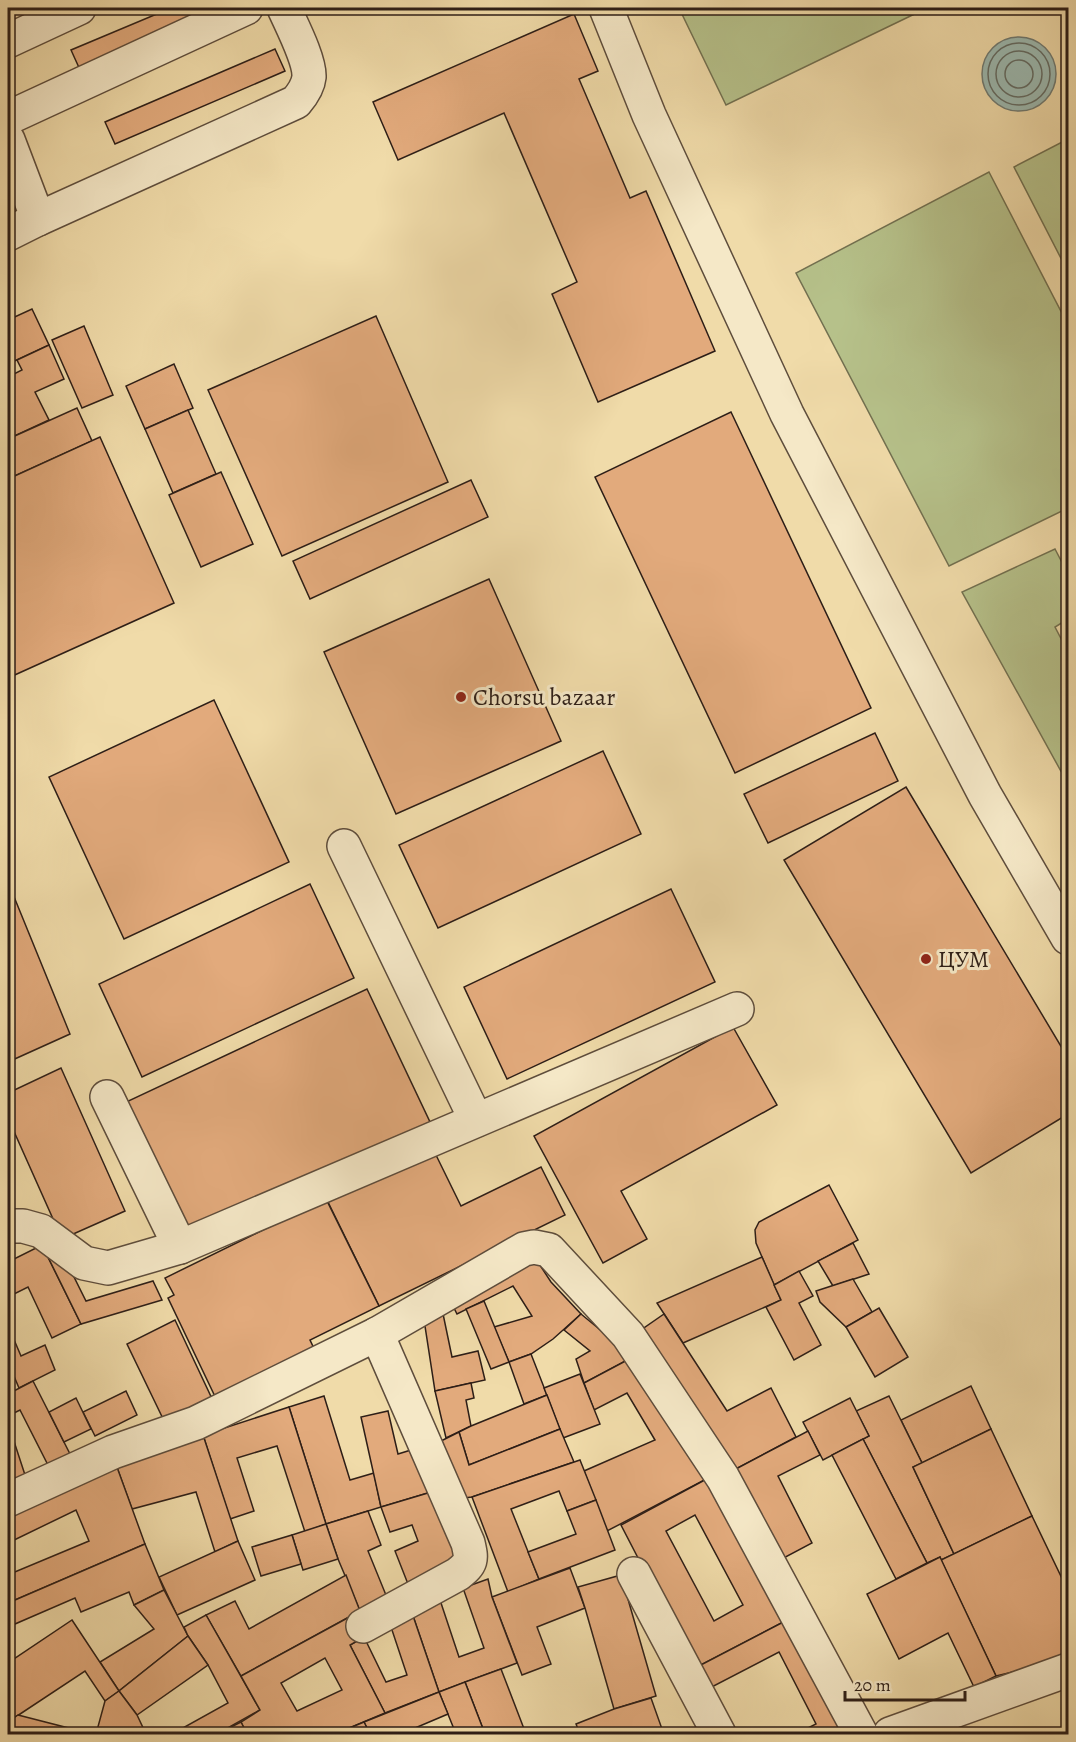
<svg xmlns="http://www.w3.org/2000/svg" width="1076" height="1742" font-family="Alegreya,serif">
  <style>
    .green { fill: #b6c18a; stroke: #727050; stroke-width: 1.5 }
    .water { fill: #9cb9b0; stroke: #707b73; stroke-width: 1.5 }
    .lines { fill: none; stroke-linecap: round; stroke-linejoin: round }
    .shore { stroke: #646c64; stroke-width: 1.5 }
    .building { fill: #e2aa7c; stroke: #2d1e17; stroke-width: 1.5; fill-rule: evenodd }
    .minor-casing { stroke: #5e4d3c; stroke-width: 36 }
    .minor { stroke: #f5e8c7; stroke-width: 33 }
    .poi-dot { fill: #8f2418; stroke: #f5e8c7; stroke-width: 2 }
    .labels { text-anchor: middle; stroke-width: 6; stroke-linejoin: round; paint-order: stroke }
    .poi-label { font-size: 24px; fill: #2d1e17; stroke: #f5e8c7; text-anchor: start }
  </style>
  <rect width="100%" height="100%" fill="#f0dba9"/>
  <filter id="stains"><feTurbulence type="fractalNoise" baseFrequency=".00333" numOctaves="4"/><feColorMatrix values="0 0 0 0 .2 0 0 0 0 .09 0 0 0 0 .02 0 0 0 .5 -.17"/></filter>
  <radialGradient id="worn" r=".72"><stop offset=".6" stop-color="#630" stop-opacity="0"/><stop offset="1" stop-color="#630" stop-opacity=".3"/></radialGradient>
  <g class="green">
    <polygon points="679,8 927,8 726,105"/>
    <polygon points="1068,139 1068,272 1014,167"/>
    <polygon points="989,172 1068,325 1068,508 949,566 796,273"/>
    <polygon points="1055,549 1068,574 1068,619 1055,627 1068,652 1068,784 962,592"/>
  </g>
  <circle class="water" cx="1019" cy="74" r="37"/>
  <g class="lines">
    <g class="shore">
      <circle cx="1019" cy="74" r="31"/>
      <circle cx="1019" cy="74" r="23"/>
      <circle cx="1019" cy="74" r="14"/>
    </g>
  </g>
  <g class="building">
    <polygon points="171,8 230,8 81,72 71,50"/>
    <polygon points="574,14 598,71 579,79 630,198 646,191 715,351 598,402 552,294 577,282 504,113 398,160 373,102"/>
    <polygon points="275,49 285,71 115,144 105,122"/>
    <polygon points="32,309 49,345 8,364 8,320"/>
    <polygon points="376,316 448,482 282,556 208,390"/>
    <polygon points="84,326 113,395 82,408 52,340"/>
    <polygon points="49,345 64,379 35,392 49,420 8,439 8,377 22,370 17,360"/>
    <polygon points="174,364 193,408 145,429 126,386"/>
    <polygon points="77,408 92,441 8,479 8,439"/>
    <polygon points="188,410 216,474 173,493 145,429"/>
    <polygon points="731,412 871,708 735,773 595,477"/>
    <polygon points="100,437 174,603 8,678 8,479"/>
    <polygon points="221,472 253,544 201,567 169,495"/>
    <polygon points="471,480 488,517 310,599 293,561"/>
    <polygon points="489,579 561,741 396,814 324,652"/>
    <polygon points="214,700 289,862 124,939 49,777"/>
    <polygon points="875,733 898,781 768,843 744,794"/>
    <polygon points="603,751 641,834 438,928 399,845"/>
    <polygon points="906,787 1068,1058 1068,1114 971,1173 784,860"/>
    <polygon points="8,882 70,1034 8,1062"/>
    <polygon points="310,884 354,978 142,1077 99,984"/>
    <polygon points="671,889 715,982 507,1079 464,987"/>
    <polygon points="367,989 430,1122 188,1237 124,1103"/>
    <polygon points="733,1027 777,1105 621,1191 647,1239 603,1263 534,1136"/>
    <polygon points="61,1068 125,1211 62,1239 8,1118 8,1093"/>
    <polygon points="434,1151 461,1206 541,1167 565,1215 379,1306 328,1202"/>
    <polygon points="829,1185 858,1240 774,1285 756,1243 755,1230 759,1222"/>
    <polygon points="326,1199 379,1306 310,1340 320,1361 221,1409 168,1298 174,1295 165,1278"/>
    <polygon points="853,1243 869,1274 833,1286 818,1261"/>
    <polygon points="42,1245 81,1324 52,1338 28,1287 8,1297 8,1262"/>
    <polygon points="59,1247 86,1301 153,1281 162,1300 81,1324 46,1253"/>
    <polygon points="532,1253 551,1282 581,1314 553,1339 531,1354 509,1362 494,1327 532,1316 513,1286 457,1314 448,1296"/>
    <polygon points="762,1257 781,1300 683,1343 657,1303"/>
    <polygon points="799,1271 813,1296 799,1303 821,1345 794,1360 766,1307 781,1300 774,1285"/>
    <polygon points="853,1279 872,1312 846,1327 820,1302 816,1291"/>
    <polygon points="484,1301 509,1362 491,1369 466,1309"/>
    <polygon points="879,1308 908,1357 875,1377 846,1327"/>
    <polygon points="442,1309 452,1357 478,1351 485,1380 435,1391 423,1313"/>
    <polygon points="581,1314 633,1357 584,1383 576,1359 590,1351 564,1330"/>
    <polygon points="664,1314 727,1411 771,1388 796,1437 732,1471 641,1330"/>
    <polygon points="175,1320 214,1403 167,1427 127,1344"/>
    <polygon points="12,1335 21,1356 45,1345 55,1370 19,1388 8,1362 8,1337"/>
    <polygon points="531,1354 547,1395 524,1404 509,1362"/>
    <polygon points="633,1357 714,1475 607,1531 584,1471 655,1440 627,1393 594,1410 584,1383"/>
    <polygon points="580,1374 600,1424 563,1438 544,1388"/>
    <polygon points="33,1381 71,1456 49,1467 20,1410 8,1416 8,1394"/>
    <polygon points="471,1383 474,1398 466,1400 471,1426 446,1438 435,1391"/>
    <polygon points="971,1386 991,1429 922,1463 901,1420"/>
    <polygon points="126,1391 137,1415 95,1436 83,1412"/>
    <polygon points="547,1395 560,1429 469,1465 459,1432 471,1426"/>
    <polygon points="324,1396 350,1480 374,1473 381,1507 326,1524 289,1407"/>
    <polygon points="889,1396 922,1463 913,1467 954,1554 941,1560 940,1557 927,1563 863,1439 869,1436 856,1411"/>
    <polygon points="76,1398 91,1429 64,1442 49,1412"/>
    <polygon points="850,1398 869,1436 823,1460 803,1422"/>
    <polygon points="289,1407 326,1524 305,1532 277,1446 237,1458 254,1511 230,1519 203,1435"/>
    <polygon points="388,1411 398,1454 424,1446 438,1490 381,1507 361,1417"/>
    <polygon points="8,1423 27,1481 8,1487"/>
    <polygon points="560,1429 574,1462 472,1497 456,1499 441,1441 459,1432 469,1465"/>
    <polygon points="991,1429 1032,1516 954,1554 913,1467"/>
    <polygon points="808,1431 820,1455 778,1476 812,1543 778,1561 732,1471"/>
    <polygon points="203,1435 238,1541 215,1552 196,1492 132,1509 114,1459"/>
    <polygon points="863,1439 927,1563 896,1579 832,1455"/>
    <polygon points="114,1459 145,1544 8,1603 8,1569 10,1574 89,1541 76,1510 8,1543 8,1506"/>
    <polygon points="580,1460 596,1500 567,1511 559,1491 511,1509 539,1579 508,1592 472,1497"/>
    <path d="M714,1475L791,1618L695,1668L621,1525ZM695,1515L743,1605L714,1621L666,1531Z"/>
    <polygon points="438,1490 465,1560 408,1584 395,1551 418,1541 412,1525 390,1532 381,1507"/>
    <polygon points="596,1500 615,1550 539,1579 528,1552 576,1534 567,1511"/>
    <polygon points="368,1511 381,1545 368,1551 388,1600 360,1611 338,1559 326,1524"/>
    <polygon points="1032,1516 1068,1591 1068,1659 996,1676 941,1560"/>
    <polygon points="326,1524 338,1559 303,1570 292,1535"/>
    <polygon points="292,1535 301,1564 261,1576 252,1547"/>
    <polygon points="238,1541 255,1580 177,1615 159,1577"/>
    <polygon points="145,1544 164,1590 134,1605 129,1592 81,1612 75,1598 8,1627 8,1603"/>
    <polygon points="940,1557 996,1676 974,1687 948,1633 899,1659 867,1594"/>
    <polygon points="570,1568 585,1608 537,1627 551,1664 522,1675 492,1597"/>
    <polygon points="346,1575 360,1611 241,1676 206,1615 235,1601 249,1629"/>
    <polygon points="621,1575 656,1696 614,1709 585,1608 578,1587"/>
    <polygon points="488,1579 492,1597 517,1663 439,1692 410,1607 439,1597 459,1657 484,1648 463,1588"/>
    <polygon points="164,1590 188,1636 119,1691 100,1662 154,1629 134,1605"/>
    <polygon points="410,1607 439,1692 385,1713 350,1645 364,1637 386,1682 407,1675 387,1615"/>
    <polygon points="206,1615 260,1710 217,1734 172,1734 228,1703 208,1665 188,1636 184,1627"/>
    <path d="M353,1615L364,1637L350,1645L385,1713L335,1734H247L241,1722L260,1710L241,1676ZM325,1658L342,1690L297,1711L281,1683Z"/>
    <polygon points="791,1618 850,1734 796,1734 816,1724 779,1652 706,1690 695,1668"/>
    <polygon points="72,1620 119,1691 105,1701 85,1671 8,1722 8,1663"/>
    <polygon points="188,1636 208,1665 137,1715 119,1691"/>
    <polygon points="8,1649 13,1660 8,1663"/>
    <polygon points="501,1669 526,1734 485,1734 465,1682"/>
    <polygon points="465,1682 485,1734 456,1734 439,1692"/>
    <polygon points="119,1691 137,1715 146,1734 96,1734 105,1701"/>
    <polygon points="439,1692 448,1714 401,1734 370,1734 364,1722"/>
    <polygon points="651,1698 662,1729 647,1734 580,1734 576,1724 614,1709"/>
    <polygon points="18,1715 88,1733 87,1734 8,1734 8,1722"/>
    <polygon points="241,1722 247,1734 217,1734"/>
    <polygon points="364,1722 370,1734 335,1734"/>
    <polygon points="662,1729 664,1734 649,1734"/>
  </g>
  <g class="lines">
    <defs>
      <g id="minor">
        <polyline points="606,8 649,115 787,414 985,795 1068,938"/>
        <polyline points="8,41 79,8"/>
        <polyline points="8,118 246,8"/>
        <path d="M8,140L38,219L296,102C302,95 308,87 309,77C310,60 291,24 284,8"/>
        <polyline points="8,234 38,219"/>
        <polyline points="344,846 476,1120"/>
        <polyline points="107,1097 180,1247"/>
        <polyline points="8,1226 23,1226 41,1231 84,1263 108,1268 180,1247 737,1009"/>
        <polyline points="8,1500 113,1452 196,1423 377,1334 524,1249 534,1247 549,1250 628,1335 723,1478 861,1734"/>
        <polyline points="634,1574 719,1734"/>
        <path d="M363,1626L458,1574C472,1563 472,1560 468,1543L377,1334"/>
        <polyline points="890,1734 1068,1670"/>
      </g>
    </defs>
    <use href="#minor" class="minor-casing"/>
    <use href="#minor" class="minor"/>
  </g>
  <g class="poi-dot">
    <circle cx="461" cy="697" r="6"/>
    <circle cx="926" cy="959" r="6"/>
  </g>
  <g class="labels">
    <g class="poi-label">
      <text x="473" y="705">Chorsu bazaar</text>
      <text x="938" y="967">ЦУМ</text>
    </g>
  </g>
  <rect width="1076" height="1742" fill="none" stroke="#f0dba9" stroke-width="30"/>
  <rect x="9" y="9" width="1058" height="1724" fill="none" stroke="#2d1e17" stroke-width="3"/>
  <rect x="15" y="15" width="1046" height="1712" fill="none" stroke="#2d1e17" stroke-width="1.5"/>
  <path d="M845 1691v9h120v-9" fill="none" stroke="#2d1e17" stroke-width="3"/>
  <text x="854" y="1691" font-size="18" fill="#2d1e17" stroke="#f5e8c7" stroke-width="4.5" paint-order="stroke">20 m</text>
  <rect width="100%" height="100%" filter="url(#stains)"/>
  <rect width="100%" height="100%" fill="url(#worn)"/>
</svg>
